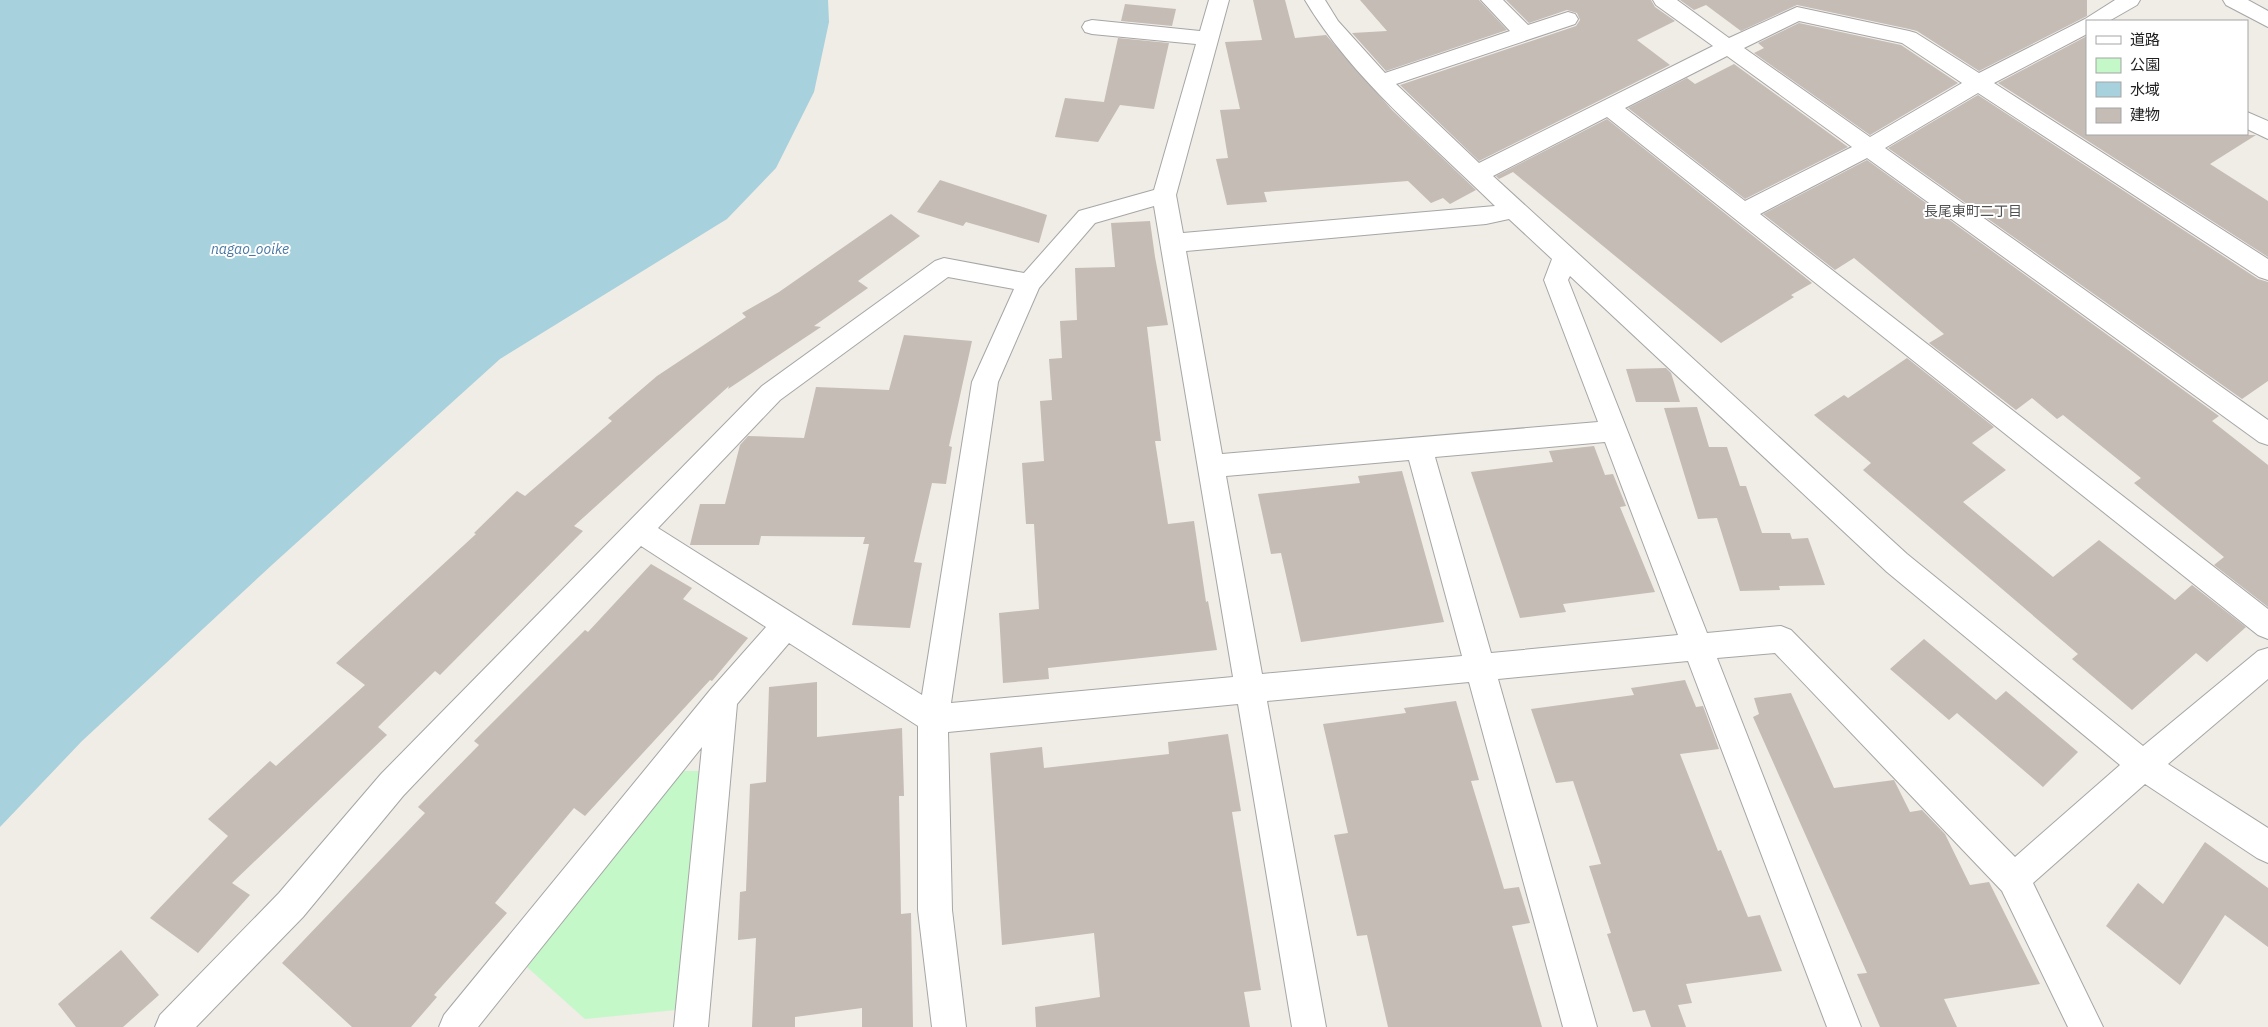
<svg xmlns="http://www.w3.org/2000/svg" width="2268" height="1027" font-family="'IBM Plex Sans','Noto Sans JP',sans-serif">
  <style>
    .park { fill: #c4f8c8 }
    .water { fill: #a7d1dc }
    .building { fill: #c4bcb5 }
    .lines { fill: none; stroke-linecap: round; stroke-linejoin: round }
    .minor-casing { stroke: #a6a6a6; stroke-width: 2 }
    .minor { fill: #fff; fill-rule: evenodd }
    .labels { text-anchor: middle; stroke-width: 4; stroke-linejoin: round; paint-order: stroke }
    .neighbourhood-label { font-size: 14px; fill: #525252; stroke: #fff }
    .water-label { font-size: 14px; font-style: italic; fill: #4a79a5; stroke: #fff }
  </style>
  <rect width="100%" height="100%" fill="#f0ece6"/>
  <polygon class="park" points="681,771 702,771 676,1010 585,1019 527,967"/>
  <polygon class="water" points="0,0 828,0 829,22 814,92 776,168 727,219 500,359 273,564 82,741 0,827"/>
  <g class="building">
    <polygon points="1253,0 1285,0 1295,38 1326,35 1392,110 1476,190 1450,204 1443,198 1431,203 1408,181 1264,192 1267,202 1227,205 1216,159 1228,158 1220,110 1240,109 1225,42 1262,40"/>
    <polygon points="1360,0 1479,0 1507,30 1386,71 1352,33 1387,31"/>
    <polygon points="1506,0 1651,0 1655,7 1675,21 1637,40 1670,65 1479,161 1400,85 1576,26 1580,20 1577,13 1567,10 1529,23"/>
    <polygon points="1680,0 2087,0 2087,16 1979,71 1917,31 1909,29 1797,5 1741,31 1706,5 1694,10"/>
    <polygon points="1125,4 1176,9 1172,26 1121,21"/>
    <polygon points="1799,23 1901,45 1958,83 1870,135 1754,53 1764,48 1758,43"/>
    <polygon points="2087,36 2087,134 2256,135 2210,164 2268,201 2268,257 1998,83"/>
    <polygon points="1118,38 1169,43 1154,109 1120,105 1098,142 1055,137 1065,98 1104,102"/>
    <polygon points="1734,64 1848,147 1745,199 1628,108 1687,78 1695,84"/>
    <polygon points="1978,95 2258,279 2268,282 2268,381 2242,399 1888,148"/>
    <polygon points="1607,119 1812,283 1791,295 1794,297 1721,343 1513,172 1499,179 1496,176"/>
    <polygon points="1867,160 2219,416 2212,421 2268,465 2268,607 2214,565 2224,557 2134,483 2141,478 2063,415 2057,419 2032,398 2016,410 1929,343 1944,334 1854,258 1835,270 1763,214"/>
    <polygon points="940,180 1047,215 1039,243 966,222 963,226 917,212"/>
    <polygon points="891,214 920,236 858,281 868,288 814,326 821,327 728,389 729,386 574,526 583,531 440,675 435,671 378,727 387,735 232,883 250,895 198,953 150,918 228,836 208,819 270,761 276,766 365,685 336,663 476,534 474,533 517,491 525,496 612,421 608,418 657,376 746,317 742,313 779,292"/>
    <polygon points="1150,221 1155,257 1168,325 1147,327 1161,441 1155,441 1168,524 1194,521 1206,602 1208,601 1217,650 1048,668 1049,679 1003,683 999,613 1039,609 1034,524 1026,524 1022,463 1044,461 1040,401 1052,400 1049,359 1062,358 1060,321 1077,320 1075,268 1115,267 1111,223"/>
    <polygon points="904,335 972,341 949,446 952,447 946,484 932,483 914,562 922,563 910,628 852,625 869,544 863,544 865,537 761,536 759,545 690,545 700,504 725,504 740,445 748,436 804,438 816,387 889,390"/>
    <polygon points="1907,358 1994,427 1972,443 2006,470 1963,502 2053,577 2099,540 2175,600 2192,585 2246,627 2207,662 2196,653 2132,710 2072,659 2078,654 1863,470 1871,463 1814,415 1844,395 1848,398"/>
    <polygon points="1666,368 1671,373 1680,402 1636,402 1626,369"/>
    <polygon points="1697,407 1709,447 1727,447 1740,486 1746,486 1762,533 1790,533 1792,539 1808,538 1825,585 1779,586 1780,590 1740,591 1717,518 1698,519 1664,408"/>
    <polygon points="1594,446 1605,475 1613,474 1626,506 1620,507 1655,592 1563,604 1566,612 1520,618 1471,472 1553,462 1549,451"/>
    <polygon points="1402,471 1444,622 1301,642 1281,553 1271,554 1258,494 1360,483 1358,476"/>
    <polygon points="651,564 692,588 683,599 748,638 712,681 710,680 585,816 574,808 495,903 507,913 434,995 437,997 411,1027 352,1027 282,963 425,813 418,807 479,745 474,741 585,630 588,632"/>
    <polygon points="1924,639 1996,700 2006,691 2078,752 2043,787 1957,713 1949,720 1890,669"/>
    <polygon points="1685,680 1696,707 1703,706 1719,749 1680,754 1718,851 1721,850 1748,917 1760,915 1782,971 1686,984 1692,1003 1678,1005 1686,1027 1651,1027 1645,1010 1633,1012 1607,934 1611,933 1589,866 1601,864 1573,781 1556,783 1531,709 1634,695 1631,688"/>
    <polygon points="817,682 817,737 902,728 904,796 899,796 901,914 911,913 913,1027 862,1027 862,1008 795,1017 795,1027 752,1027 756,938 738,940 740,892 746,891 750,784 766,782 769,687"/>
    <polygon points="1791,693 1834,788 1894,780 1910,812 1922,810 1945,834 1970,885 1989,882 2040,984 1944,999 1957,1027 1880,1027 1857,974 1867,973 1753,717 1759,714 1754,698"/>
    <polygon points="1456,701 1479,780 1471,781 1504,889 1519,887 1530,923 1512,926 1542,1027 1388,1027 1367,935 1357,936 1334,835 1348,833 1323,724 1406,713 1404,708"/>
    <polygon points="1228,734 1241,811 1232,812 1261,990 1244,992 1250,1027 1036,1027 1035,1007 1100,997 1094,933 1002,945 990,753 1042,747 1044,768 1169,754 1168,742"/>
    <polygon points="2205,842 2268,888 2268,947 2225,915 2180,985 2106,926 2138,883 2163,904"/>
    <polygon points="121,950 159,995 123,1027 76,1027 58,1004"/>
  </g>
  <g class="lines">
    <defs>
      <g id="minor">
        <path d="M1209,0H1229L1176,195L1183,233L1495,206C1430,142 1351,78 1305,0H1325L1338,21L1385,73L1510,31L1481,0H1503L1528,25L1568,12L1575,14L1578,19L1575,24L1396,84L1479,163L1713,46L1656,5L1653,0H1677L1729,38L1797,7L1909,31L1916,33L1979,73L2085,19L2115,0H2140L2137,5L2109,21H2087V34L1994,83L2268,259V280L2259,277L1978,93L1885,148L2268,420V445L2259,442L1867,158L1760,214L2268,609V639L2258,635L1607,117L1493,176L1907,554L2143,746L2258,651L2268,648V679L2168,764L2268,828V863L2257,858L2145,784L2033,883L2103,1027H2068L2002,891L1775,653L1717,658L1861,1027H1827L1688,661L1498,679L1597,1027H1563L1469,682L1267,701L1326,1027H1292L1238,704L948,732L952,910L966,1027H932L918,910V726L789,643L737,704L708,1027H674L702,747L478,1027H439L444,1015L711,689L766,627L641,546L403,796L303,917L196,1027H155L160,1015L279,893L381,774L762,386L935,261L944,258L1024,273L1079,211L1154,190L1196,44L1092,34L1085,32L1082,27L1085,22L1092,20L1200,31ZM1799,21L1902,43L1962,83L1870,137L1744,48ZM1727,56L1852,147L1745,201L1625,108ZM1154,206L1233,677L951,703L998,382L1039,288L1095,223ZM1509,219L1552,259L1544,280L1598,422L1222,454L1186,251L1486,224ZM1570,276L1887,572L2120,765L2015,857L1791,630L1781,626L1707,633L1568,280ZM948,277L1014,289L972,382L922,695L658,528L780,400ZM1605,442L1678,635L1491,653L1435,457ZM1409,460L1462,656L1262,674L1226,476Z"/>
        <polygon points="2223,0 2248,0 2268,11 2268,27 2226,5"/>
        <polygon points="2247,112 2268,121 2268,139 2247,129"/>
      </g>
    </defs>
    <use href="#minor" class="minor-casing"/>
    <use href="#minor" class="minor"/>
  </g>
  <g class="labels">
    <g class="neighbourhood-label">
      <text x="1973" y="216">長尾東町二丁目</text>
    </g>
    <g class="water-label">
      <text x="250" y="254">nagao_ooike</text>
    </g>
  </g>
  <rect x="2086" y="20" width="162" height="115" fill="#ffffff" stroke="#a5a5a5"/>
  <rect x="2096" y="36" width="25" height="8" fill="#ffffff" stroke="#a5a5a5"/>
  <text x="2130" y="45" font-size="15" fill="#1f1f1f">道路</text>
  <rect x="2096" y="58" width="25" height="15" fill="#c4f8c8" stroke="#a5a5a5"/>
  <text x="2130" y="70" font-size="15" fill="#1f1f1f">公園</text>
  <rect x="2096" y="82" width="25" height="15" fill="#a7d1dc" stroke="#a5a5a5"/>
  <text x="2130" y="95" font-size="15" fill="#1f1f1f">水域</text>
  <rect x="2096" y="108" width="25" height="15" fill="#c4bcb5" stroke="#a5a5a5"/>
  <text x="2130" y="120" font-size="15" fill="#1f1f1f">建物</text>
</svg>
